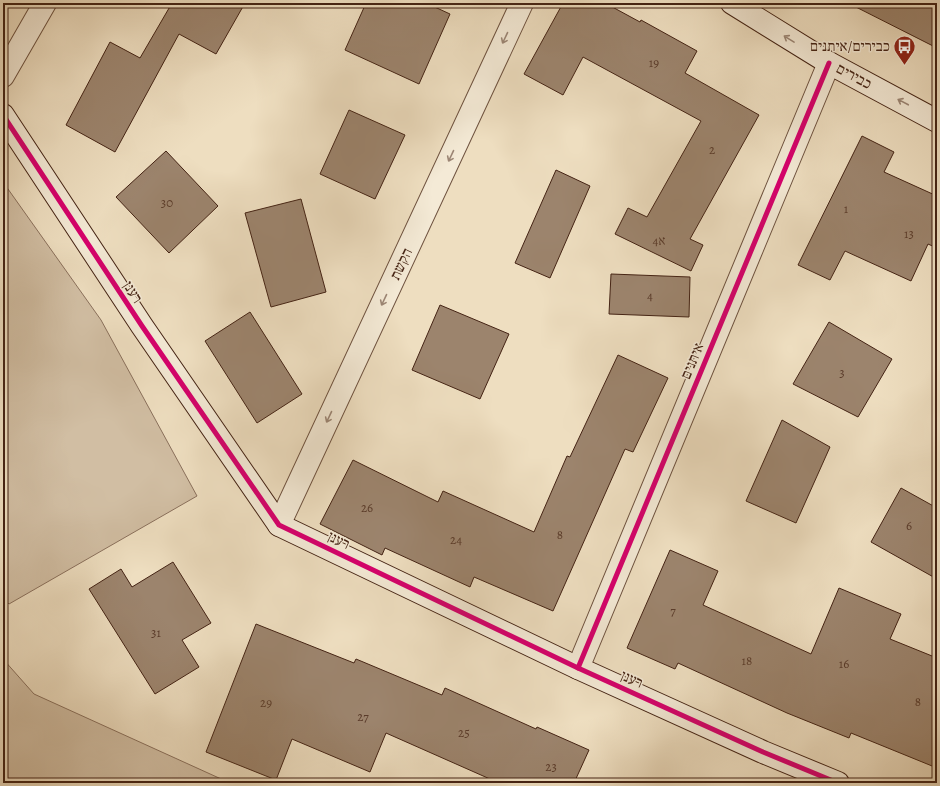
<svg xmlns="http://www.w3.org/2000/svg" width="940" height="786" font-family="Alegreya,'Frank Ruhl Libre',serif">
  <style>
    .green { fill: #d1bea3; stroke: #8a705c }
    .building { fill: #9c846d; stroke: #442314 }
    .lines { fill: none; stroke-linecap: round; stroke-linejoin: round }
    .street-casing { stroke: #6e523f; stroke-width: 24 }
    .secondary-casing { stroke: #442314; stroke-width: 24 }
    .street { stroke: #f4ead6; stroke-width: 22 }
    .secondary { stroke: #f4ead6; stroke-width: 22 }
    .cycleway-casing { stroke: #f4ead6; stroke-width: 8 }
    .cycleway { stroke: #d6006c; stroke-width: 5 }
    .oneway { stroke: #9c8675 }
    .labels { text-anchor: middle; stroke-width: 3; stroke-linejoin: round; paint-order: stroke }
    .number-label { font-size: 13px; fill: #5a3b2a }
    .poi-label { font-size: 15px; fill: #442314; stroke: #f4ead6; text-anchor: end }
    .street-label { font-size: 15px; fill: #442314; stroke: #f4ead6 }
  </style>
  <rect width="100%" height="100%" fill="#eedec0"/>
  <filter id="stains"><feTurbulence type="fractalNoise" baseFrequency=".005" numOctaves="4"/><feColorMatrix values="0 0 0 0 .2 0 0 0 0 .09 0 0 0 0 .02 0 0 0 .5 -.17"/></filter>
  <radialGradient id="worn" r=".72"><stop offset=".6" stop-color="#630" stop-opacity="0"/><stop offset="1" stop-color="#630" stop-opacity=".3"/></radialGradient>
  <g class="green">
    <polygon points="3,182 101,320 197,496 9,604 3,598"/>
    <polygon points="3,659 34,694 230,783 3,783"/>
  </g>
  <g class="building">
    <polygon points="172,3 245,3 216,54 179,34 115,152 66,125 110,42 140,58"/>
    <polygon points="366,3 426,3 450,14 419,84 345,50"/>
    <polygon points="563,3 605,3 640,22 641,20 697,51 685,73 759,115 690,239 703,245 691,271 615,234 628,208 647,217 701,121 583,57 563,95 524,74"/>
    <polygon points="848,3 937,3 937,48"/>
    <polygon points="349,110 405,135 375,199 320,174"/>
    <polygon points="862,136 894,152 884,172 937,196 937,248 928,244 911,281 845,251 830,280 798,265"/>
    <polygon points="166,151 218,206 169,253 116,197"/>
    <polygon points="556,170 590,186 550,278 515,263"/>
    <polygon points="301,199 326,292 271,307 245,213"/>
    <polygon points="611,274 690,277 689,317 609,314"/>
    <polygon points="440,305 509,334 480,399 412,370"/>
    <polygon points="250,312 302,394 257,423 205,341"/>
    <polygon points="829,322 892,359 858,417 793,384"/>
    <polygon points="618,355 668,378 633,452 625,449 553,611 474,577 470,587 385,548 382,555 320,524 353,460 438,502 443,491 534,532 567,456 570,457"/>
    <polygon points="782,420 830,447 796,523 746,501"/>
    <polygon points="901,488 937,508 937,579 871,542"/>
    <polygon points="670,550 718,571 703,605 811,654 839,588 901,614 890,639 937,658 937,768 851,733 849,738 787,713 678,663 675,669 627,648"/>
    <polygon points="173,562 211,623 182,640 199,667 155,694 89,589 121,569 132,587"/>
    <polygon points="256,624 354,663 356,659 442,695 445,688 536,729 537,727 589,750 574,783 499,783 386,733 370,772 292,739 276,780 206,752"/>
  </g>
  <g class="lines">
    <defs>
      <g id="street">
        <polyline points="3,76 45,3"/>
        <polyline points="279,525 522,3"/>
        <polyline points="578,668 829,63"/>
      </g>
      <g id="secondary">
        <polyline points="732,3 829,63 937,121"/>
        <polyline points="3,115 142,326 279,525 578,668 763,752 838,783"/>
      </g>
    </defs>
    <use href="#street" class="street-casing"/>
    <use href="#secondary" class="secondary-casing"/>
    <use href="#street" class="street"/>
    <use href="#secondary" class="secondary"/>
    <defs>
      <g id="cycleway">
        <polyline points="3,115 142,326 279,525 578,668 763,752 838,783"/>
        <polyline points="578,668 829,63"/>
      </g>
    </defs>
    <use href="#cycleway" class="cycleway-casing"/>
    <use href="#cycleway" class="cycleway"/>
  </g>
  <defs><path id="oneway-shaft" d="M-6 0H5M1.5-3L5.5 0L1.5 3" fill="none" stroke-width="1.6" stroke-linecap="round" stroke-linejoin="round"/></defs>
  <g class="oneway">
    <use href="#oneway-shaft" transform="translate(505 38) rotate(115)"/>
    <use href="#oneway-shaft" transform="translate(789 39) rotate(-148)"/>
    <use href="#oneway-shaft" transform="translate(903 102) rotate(-152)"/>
    <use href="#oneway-shaft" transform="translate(451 156) rotate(115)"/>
    <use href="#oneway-shaft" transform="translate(384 300) rotate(115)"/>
    <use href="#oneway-shaft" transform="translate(329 417) rotate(115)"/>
  </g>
  <defs>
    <symbol id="bus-pin" viewBox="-11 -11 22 30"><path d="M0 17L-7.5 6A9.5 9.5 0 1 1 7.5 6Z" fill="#8f2418" stroke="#f4ead6"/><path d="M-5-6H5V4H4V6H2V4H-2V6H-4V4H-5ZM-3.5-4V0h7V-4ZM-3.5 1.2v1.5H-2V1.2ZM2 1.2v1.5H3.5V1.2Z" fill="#fff"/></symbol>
  </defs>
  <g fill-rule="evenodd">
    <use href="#bus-pin" x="892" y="34" width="25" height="34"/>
  </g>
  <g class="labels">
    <g class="number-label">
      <text x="654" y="67">19</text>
      <text x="712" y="154">2</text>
      <text x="167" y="207">30</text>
      <text x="846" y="213">1</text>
      <text x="909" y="238">13</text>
      <text x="659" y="245">4א</text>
      <text x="650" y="300">4</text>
      <text x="842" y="377">3</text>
      <text x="367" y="512">26</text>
      <text x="909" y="530">6</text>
      <text x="560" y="539">8</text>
      <text x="456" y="544">24</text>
      <text x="673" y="615">7</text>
      <text x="156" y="637">31</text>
      <text x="747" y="665">18</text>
      <text x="844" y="668">16</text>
      <text x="918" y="706">8</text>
      <text x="266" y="707">29</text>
      <text x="363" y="721">27</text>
      <text x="464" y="737">25</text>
      <text x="551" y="771">23</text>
    </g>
    <g class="poi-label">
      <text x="890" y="51">כבירים/איתנים</text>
    </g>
    <g class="street-label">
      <text transform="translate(854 76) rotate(28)" y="5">כבירים</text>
      <text transform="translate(401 264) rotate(-65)" y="5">הקשת</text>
      <text transform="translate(133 292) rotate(57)" y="5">רענן</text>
      <text transform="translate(692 361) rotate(-67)" y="5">איתנים</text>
      <text transform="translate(339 540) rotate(26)" y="5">רענן</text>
      <text transform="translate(632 679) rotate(24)" y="5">רענן</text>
    </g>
  </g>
  <rect width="940" height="786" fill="none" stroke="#eedec0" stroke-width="16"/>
  <rect x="4" y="4" width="932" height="778" fill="none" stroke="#442314" stroke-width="2"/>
  <rect x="8" y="8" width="924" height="770" fill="none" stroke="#442314"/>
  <rect width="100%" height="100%" filter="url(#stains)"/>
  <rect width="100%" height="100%" fill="url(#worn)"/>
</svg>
